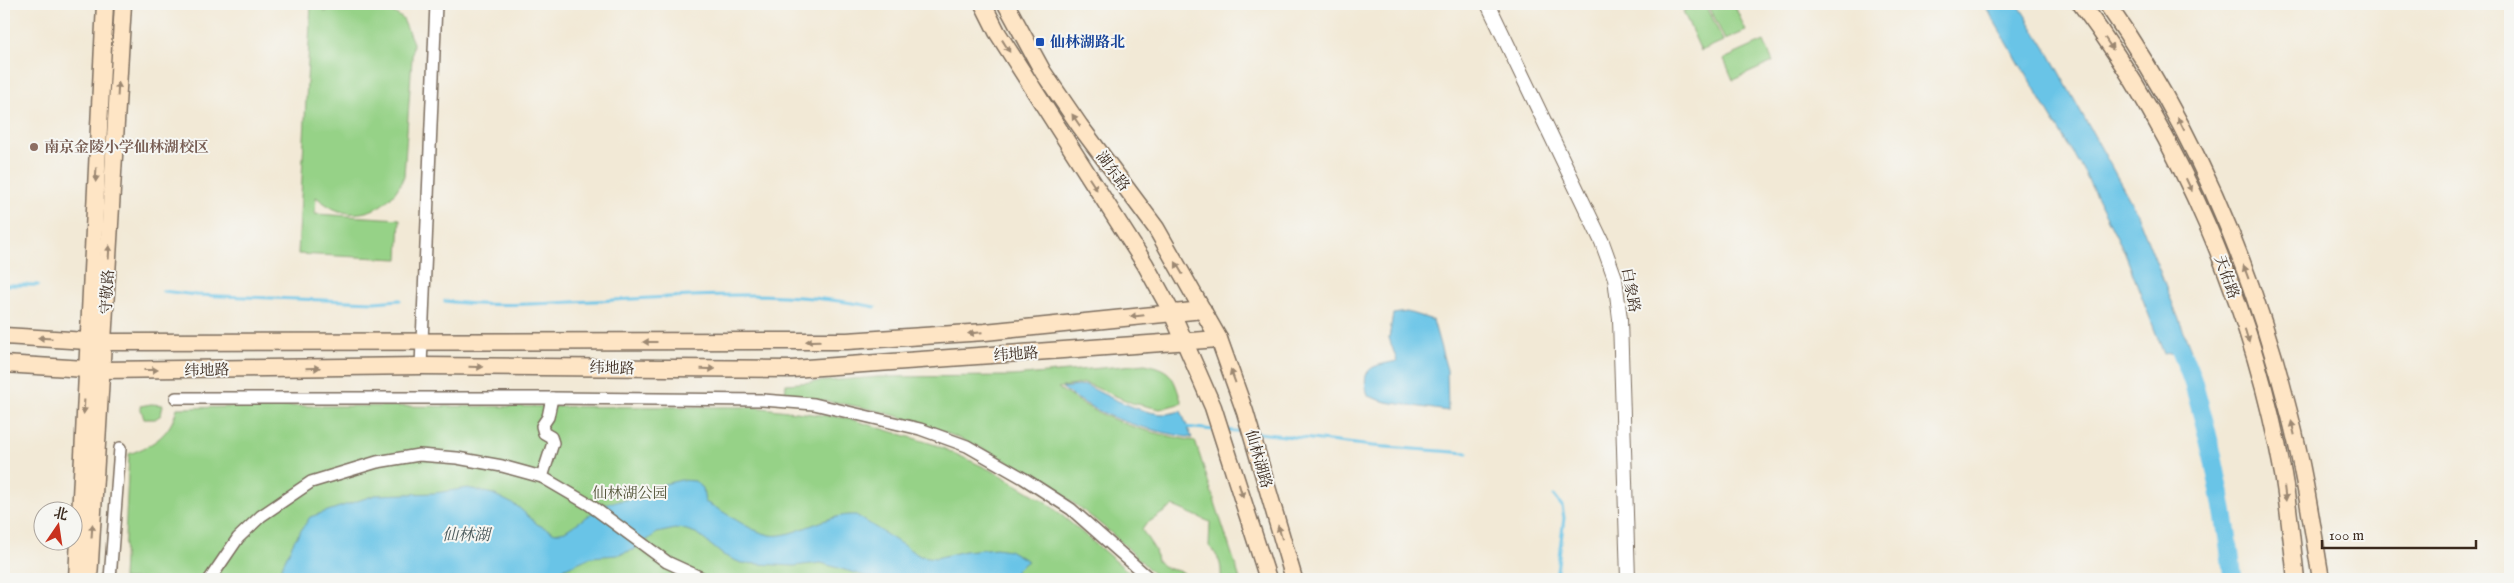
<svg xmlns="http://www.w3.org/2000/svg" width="2514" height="583" font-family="'IM FELL English','Noto Serif SC',serif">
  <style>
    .green { fill: #96d287; stroke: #687e52 }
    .water { fill: #69c4e7; stroke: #527782 }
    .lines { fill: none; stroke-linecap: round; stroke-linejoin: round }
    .stream { stroke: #69c4e7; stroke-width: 3 }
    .river { stroke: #69c4e7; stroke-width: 19 }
    .minor-casing { stroke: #7b6d5e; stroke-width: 14 }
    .tertiary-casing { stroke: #7b6d5e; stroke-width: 16 }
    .secondary-casing { stroke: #7b6d5e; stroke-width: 19 }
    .minor { stroke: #fff; stroke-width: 11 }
    .tertiary { stroke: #fff; stroke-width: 14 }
    .secondary { stroke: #fee5c5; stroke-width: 16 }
    .oneway { fill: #9c8872 }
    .transit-dot { fill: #1a4fb4; stroke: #f6f6f2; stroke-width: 2 }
    .education-dot { fill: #8d6e63; stroke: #f6f6f2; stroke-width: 2 }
    .labels { text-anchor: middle; stroke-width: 4; stroke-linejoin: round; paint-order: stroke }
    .transit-label { font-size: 15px; font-weight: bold; fill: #164399; stroke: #f6f6f2; text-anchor: start }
    .education-label { font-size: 15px; font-weight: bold; fill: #785e54; stroke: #f6f6f2; text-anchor: start }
    .street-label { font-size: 15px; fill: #3b2a1e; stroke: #f6f6f2 }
    .park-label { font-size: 15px; fill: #525438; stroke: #f6f6f2 }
    .water-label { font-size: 16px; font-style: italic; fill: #49585a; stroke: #f6f6f2 }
  </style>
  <rect width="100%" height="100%" fill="#f6f6f2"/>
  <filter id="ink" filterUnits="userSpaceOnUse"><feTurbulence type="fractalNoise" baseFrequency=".02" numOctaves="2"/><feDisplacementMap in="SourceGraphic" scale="10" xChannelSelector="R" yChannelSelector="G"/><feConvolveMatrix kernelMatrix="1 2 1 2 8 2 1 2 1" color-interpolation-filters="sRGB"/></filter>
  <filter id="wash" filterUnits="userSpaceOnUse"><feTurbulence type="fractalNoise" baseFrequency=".0096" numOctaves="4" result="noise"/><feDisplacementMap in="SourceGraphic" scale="20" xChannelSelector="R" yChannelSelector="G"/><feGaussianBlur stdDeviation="1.12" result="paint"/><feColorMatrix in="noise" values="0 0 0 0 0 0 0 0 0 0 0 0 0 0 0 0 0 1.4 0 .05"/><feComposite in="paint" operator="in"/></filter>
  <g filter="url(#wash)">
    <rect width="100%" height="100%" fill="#f2e9d6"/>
    <g class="green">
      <path d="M311,4H325V12L339,4H382L403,19L413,43L404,176C394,203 367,220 339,211C330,208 323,202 316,197L315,214L400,219L398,259L298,254Z"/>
      <polygon points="1699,4 1706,4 1723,41 1701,51 1683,11"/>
      <polygon points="1708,4 1734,4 1746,31 1725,40"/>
      <polygon points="1764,41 1773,62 1733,80 1724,59"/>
      <path d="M1145,364C1174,370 1173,378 1182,403L1160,409L1132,403L1085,383L1058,388C1105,421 1139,431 1195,441L1240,579H1221C1222,564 1219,557 1209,546L1210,522L1173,506L1146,524L1142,530L1155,550L1157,561L1166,568L1183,572L1189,579H1158C1081,494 974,431 860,407C836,402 810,399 785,396L786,384L879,377L1013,376Z"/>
      <polygon points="151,404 163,405 161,415 155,419 144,419 140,406"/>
      <path d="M290,406L754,407L847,418L936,445L995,472L1046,502L1137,579H123L129,454C154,445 171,434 177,408Z"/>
    </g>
    <g class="water">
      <polygon points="1984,4 2018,4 2045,47 2136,211 2191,350 2164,354 2124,251 2084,172"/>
      <path d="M1407,312L1433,320L1447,370L1448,411L1386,402L1368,396C1359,366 1374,366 1397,361L1389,338L1393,314Z"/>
      <path d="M1086,385C1106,396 1142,414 1165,414C1170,414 1176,412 1181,411L1192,438C1142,429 1103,419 1062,388Z"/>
      <path d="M681,480L695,481L703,488L705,502C727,512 746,530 770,535C793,539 826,513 856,515L920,556L936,558L965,551L996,548L1009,550L1028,561L1016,570L1018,579H875L821,563L794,566L741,563L723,555L696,533L680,528L657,533L633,550L617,555L591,557L561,570L552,579H276L294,541L310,517L375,495L435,493L468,488L493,494L517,506L537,524L555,533L565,531L608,503L641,497L664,484Z"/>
    </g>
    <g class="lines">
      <g class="stream">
        <polyline points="4,285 38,285"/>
        <polyline points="163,291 196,295 374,302 400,300"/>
        <path d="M445,301C494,308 544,303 594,301C688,296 781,288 875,307"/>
        <polyline points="1185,427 1214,430"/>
        <polyline points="1225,430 1246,432"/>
        <polyline points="1258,433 1373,446 1467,453"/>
        <polyline points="1554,496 1562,506 1564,518 1556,579"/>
      </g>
      <path class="river" d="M2171,328C2180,349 2190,370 2196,392C2214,454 2226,516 2233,579"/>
    </g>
  </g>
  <g filter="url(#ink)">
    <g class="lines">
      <defs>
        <g id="minor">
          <polyline points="421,366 436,4"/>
          <polyline points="176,398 552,398 763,400 814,404 920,429 967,446 1023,478 1071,509 1150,579"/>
          <polyline points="542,477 553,443 551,437 544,433 542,426 548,417 552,398"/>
          <polyline points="110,579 120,448"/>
          <polyline points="210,579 238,538 261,516 311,482 377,462 419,455 457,458 502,466 542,477 590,505 667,562 704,579"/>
        </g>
        <polyline id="tertiary" points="1488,4 1602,242 1615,278 1620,319 1628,579"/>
        <g id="secondary">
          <polyline points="983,4 997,32 1145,264 1172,313 1213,407 1268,579"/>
          <polyline points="1006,4 1043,72 1080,126 1156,228 1219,339 1245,412 1294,579"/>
          <path d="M2081,4C2181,138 2253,309 2283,474C2289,509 2292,544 2296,579"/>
          <path d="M2107,4C2194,128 2253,269 2290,416C2304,470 2312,525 2321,579"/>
          <polyline points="4,336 104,342 847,341 985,332 1203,310"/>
          <polyline points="4,364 102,370 421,366 792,369 1219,339"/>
          <polyline points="77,579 105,4"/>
          <polyline points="89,579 123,4"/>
        </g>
      </defs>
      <use href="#minor" class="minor-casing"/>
      <use href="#tertiary" class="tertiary-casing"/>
      <use href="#secondary" class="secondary-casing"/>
      <use href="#minor" class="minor"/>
      <use href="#tertiary" class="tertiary"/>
      <use href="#secondary" class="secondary"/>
    </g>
    <defs><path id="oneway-solid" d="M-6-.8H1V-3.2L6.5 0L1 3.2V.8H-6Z" transform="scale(1.25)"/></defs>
    <g class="oneway">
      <use href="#oneway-solid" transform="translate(2109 44) rotate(56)"/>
      <use href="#oneway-solid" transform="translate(1006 46) rotate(58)"/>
      <use href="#oneway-solid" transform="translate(118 89) rotate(-87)"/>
      <use href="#oneway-solid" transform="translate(1076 120) rotate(-124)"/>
      <use href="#oneway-solid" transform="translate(2181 124) rotate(-117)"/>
      <use href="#oneway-solid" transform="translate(96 175) rotate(93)"/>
      <use href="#oneway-solid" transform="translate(1093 184) rotate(57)"/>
      <use href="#oneway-solid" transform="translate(2189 185) rotate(65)"/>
      <use href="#oneway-solid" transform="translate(109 252) rotate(-87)"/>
      <use href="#oneway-solid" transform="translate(1179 268) rotate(-120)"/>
      <use href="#oneway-solid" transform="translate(2246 272) rotate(-110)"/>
      <use href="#oneway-solid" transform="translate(1137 316) rotate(174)"/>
      <use href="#oneway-solid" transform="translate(975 333) rotate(175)"/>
      <use href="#oneway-solid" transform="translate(2247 336) rotate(73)"/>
      <use href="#oneway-solid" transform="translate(45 338) rotate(-176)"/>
      <use href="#oneway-solid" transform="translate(813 341) rotate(179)"/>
      <use href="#oneway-solid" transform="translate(650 342) rotate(-180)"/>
      <use href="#oneway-solid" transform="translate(476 367) rotate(1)"/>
      <use href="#oneway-solid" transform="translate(313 368) rotate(-1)"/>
      <use href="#oneway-solid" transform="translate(708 369) rotate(1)"/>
      <use href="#oneway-solid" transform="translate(151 370)"/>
      <use href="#oneway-solid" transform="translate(1233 376) rotate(-110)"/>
      <use href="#oneway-solid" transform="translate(84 407) rotate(93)"/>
      <use href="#oneway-solid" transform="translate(2293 428) rotate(-103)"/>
      <use href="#oneway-solid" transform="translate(1241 491) rotate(73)"/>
      <use href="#oneway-solid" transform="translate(2285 494) rotate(83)"/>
      <use href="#oneway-solid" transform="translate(92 531) rotate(-86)"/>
      <use href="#oneway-solid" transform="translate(1280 532) rotate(-106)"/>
    </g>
  </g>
  <rect class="transit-dot" x="1035" y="37" width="10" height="10" rx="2.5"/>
  <circle class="education-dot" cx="34" cy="147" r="5"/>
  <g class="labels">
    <g class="transit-label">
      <text x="1050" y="47">仙林湖路北</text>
    </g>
    <g class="education-label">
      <text x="44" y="152">南京金陵小学仙林湖校区</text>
    </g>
    <g class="street-label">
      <text transform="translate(1113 171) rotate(53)" y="5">湖东路</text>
      <text transform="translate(2227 277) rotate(70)" y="5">天佑路</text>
      <text transform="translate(1631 290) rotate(80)" y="5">白象路</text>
      <text transform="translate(107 292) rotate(-87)" y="5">守敬路</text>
      <text transform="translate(1016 354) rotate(-4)" y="5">纬地路</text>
      <text transform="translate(612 368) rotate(1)" y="5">纬地路</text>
      <text transform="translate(207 370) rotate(-1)" y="5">纬地路</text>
      <text transform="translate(1259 459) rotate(74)" y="5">仙林湖路</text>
    </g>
    <g class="park-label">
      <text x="630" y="498">仙林湖公园</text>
    </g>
    <g class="water-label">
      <text x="466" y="540">仙林湖</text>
    </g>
  </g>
  <rect width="2514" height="583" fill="none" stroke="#f6f6f2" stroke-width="20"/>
  <g transform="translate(58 526) rotate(13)"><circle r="24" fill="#f6f6f2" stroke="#aba49d"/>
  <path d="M0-4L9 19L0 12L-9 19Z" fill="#c8321e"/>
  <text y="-8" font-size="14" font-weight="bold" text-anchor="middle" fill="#3b2a1e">北</text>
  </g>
  <path d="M2322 540v8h154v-8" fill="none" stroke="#3b2a1e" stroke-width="2.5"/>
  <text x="2329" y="540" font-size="15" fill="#3b2a1e" stroke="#f6f6f2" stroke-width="4" paint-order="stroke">100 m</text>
</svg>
